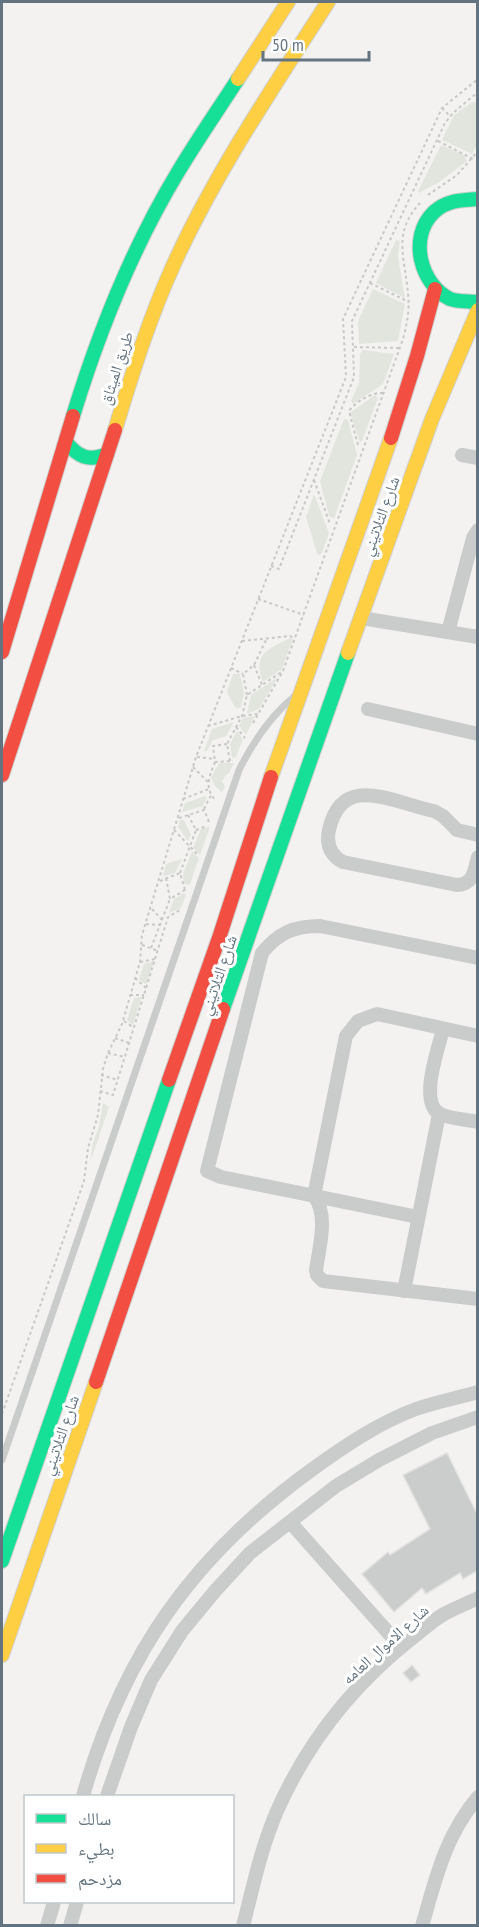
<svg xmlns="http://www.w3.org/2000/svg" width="479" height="1927" font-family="'PT Sans Narrow','Noto Naskh Arabic',sans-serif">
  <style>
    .green { fill: #e2e5de }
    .building { fill: #cbcccc; stroke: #e2e2e0; stroke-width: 1.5 }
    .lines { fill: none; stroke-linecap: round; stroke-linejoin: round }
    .fast-casing { stroke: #cecfcf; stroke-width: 16 }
    .slow-casing { stroke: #cecfcf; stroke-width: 16 }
    .jam-casing { stroke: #cecfcf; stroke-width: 16 }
    .path { stroke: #c8c8c8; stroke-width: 2; stroke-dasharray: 3 3; stroke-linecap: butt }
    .lane { stroke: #cacbcb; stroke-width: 7 }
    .street { stroke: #cacbcb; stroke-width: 14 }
    .fast { stroke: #16e098; stroke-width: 14 }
    .slow { stroke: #ffcf43; stroke-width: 14 }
    .jam { stroke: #f24e42; stroke-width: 14 }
    .labels { text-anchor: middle; stroke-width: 6; stroke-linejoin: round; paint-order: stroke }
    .street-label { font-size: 16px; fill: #637480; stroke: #fff }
  </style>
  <rect width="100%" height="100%" fill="#f3f2f0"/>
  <g class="green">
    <polygon points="472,102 475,102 477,105 477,144 472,154 442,140 454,115"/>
    <polygon points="441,145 464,155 467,161 439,182 419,193 418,191"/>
    <polygon points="396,240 400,241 398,257 405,298 376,283"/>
    <polygon points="373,289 405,304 398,341 359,344 358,321"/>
    <polygon points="363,350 394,354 383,384 353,404 351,401 359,383 360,354"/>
    <polygon points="375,395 378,398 362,441 360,442 350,413"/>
    <polygon points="344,419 348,420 357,455 334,519 329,516 320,481"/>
    <polygon points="314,494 329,533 322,553 319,555 317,553 306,517"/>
    <path d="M291,638L293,639L282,669L263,682C252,655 268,648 291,638Z"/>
    <polygon points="233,674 240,674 244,693 241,707 238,709 234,706 227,692"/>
    <polygon points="278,677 259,709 247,714 251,695"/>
    <polygon points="255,716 246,735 239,726 243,718"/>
    <polygon points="234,722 226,736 213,740 207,751 204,751 212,729"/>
    <polygon points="237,731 243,739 236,757 232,758 230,744"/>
    <polygon points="219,763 234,763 229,773 226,775 222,781 225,787 222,792 215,786 211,778"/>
    <polygon points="205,796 207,797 203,806 182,812 185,803"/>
    <polygon points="180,820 184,820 191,835 188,841 178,827"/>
    <polygon points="210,827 200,855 193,848 201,829"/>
    <polygon points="192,851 199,858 190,884 187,885 184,883 183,874"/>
    <polygon points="182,859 175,873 163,876 166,864"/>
    <polygon points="184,893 186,895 181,908 169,913 174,899"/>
    <polygon points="154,961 146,985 139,979 144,964"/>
    <polygon points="142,997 133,1025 127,1020 134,998"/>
    <polygon points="103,1103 109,1107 91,1160 92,1146 99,1126"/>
  </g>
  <g class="building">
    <polygon points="447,1453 477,1514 477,1571 463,1579 460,1573 426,1594 422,1588 394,1612 362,1574 388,1552 390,1555 430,1529 403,1475"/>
    <polygon points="412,1665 420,1675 411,1682 403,1673"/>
  </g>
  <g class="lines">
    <defs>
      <g id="fast">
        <path d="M478,199C462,200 447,200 434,212C408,237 420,284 450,299C458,302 470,301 478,302"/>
        <path d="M73,416C99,331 132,248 178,172C197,140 218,110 238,79"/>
        <path d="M66,442C78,457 89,462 107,454"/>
        <polyline points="223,1009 348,653"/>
        <polyline points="2,1561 169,1080"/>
      </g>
      <g id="slow">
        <polyline points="238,79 288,2"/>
        <path d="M115,430C132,374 149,319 173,266C215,173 273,88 328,2"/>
        <polyline points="348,653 432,419 478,310"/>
        <polyline points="271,777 391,438"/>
        <polyline points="2,1655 96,1382"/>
      </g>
      <g id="jam">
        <polyline points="391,438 417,356 435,289"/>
        <polyline points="2,652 73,416"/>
        <polyline points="2,775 115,430"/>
        <polyline points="169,1080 220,935 271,777"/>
        <polyline points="96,1382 223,1009"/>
      </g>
    </defs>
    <use href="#fast" class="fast-casing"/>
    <use href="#slow" class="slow-casing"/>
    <use href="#jam" class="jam-casing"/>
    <g class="path">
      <polyline points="442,108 450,116"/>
      <polyline points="438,141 475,160"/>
      <polyline points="428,195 457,175 478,151"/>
      <polyline points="370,283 409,302"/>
      <polyline points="354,347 400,348"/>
      <path d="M358,445L349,411C355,402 372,392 383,393"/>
      <polyline points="314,480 330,524"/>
      <polyline points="271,566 279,569 354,377 352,321 445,123 453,113 478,92"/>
      <polyline points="258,599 304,615"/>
      <polyline points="242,641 290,636 295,639"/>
      <polyline points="254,665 262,685"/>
      <polyline points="231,668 243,674"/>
      <polyline points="247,695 243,674 254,665 267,638"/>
      <path d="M253,723L283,671L403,339C407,324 410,309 408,293C405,258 392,233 420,203"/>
      <polyline points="208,726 242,716 258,714"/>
      <polyline points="236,727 245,738"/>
      <polyline points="227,744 213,746 215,762 233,761"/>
      <polyline points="197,757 215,759"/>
      <polyline points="230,761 227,744 242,716 247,695 283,671"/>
      <path d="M215,762C209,777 204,788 216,801"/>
      <polyline points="193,767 208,782"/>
      <polyline points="183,799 209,789"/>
      <polyline points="204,809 211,795"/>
      <polyline points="179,818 204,810 209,822"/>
      <polyline points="174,830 199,856"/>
      <polyline points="196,830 207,826"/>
      <polyline points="180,873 196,830 188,815"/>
      <polyline points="166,878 170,899 185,890"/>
      <polyline points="160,881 180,873 185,890"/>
      <polyline points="152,909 162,920"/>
      <polyline points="146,924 160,925"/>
      <polyline points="142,945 158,951"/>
      <polyline points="151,948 170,899"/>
      <polyline points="140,962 155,959"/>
      <polyline points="135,978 146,988"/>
      <polyline points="130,995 144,995"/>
      <polyline points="124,1021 134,1028"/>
      <polyline points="115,1038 129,1043"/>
      <polyline points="108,1053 125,1057"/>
      <polyline points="101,1075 118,1080"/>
      <polyline points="100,1091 113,1095 168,917 180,910"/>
      <polyline points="2,1414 84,1181 88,1148 98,1115 103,1069 108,1053 122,1024 140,962 142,935 196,757 346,377 343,319 442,108 478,79"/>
    </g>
    <path class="lane" d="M2,1460L239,770C253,742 270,716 295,696"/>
    <g class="street">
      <polyline points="462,455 478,458"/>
      <polyline points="361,618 478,637"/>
      <polyline points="448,632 473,538 478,530"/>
      <polyline points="368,709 478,734"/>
      <path d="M478,835L457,830L443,816L434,811C393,803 342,771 329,830C326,844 330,855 343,862L457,885C474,884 474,871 478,857"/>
      <path d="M443,1029C439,1047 418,1103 440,1114C450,1119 466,1119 478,1122"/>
      <path d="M478,1036L377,1014L358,1021L346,1036L314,1196C329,1215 319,1248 316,1270L317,1275L323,1281L478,1299"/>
      <path d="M418,1217L221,1177L207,1171L262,953C278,933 294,926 320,926L478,958"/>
      <polyline points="404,1291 439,1114"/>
      <polyline points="290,1522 401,1647"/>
      <path d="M83,1796C123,1655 192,1557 310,1471C343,1447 378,1423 416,1409C436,1402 457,1398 478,1392"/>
      <polyline points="107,1796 131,1727 151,1680 182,1631 215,1591 250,1553 336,1486 379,1460 432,1433 478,1417"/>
      <polyline points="47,1926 54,1902"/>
      <polyline points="70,1926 77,1902"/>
      <path d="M243,1926C253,1887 261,1848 277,1811C307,1743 353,1685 411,1639C422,1631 433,1620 444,1614C455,1608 466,1604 478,1598"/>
      <path d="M422,1926C436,1878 445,1836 478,1797"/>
    </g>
    <use href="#fast" class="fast"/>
    <use href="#slow" class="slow"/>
    <use href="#jam" class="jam"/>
  </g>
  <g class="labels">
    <g class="street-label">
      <text transform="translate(116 368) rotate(-72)" y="6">طريق الميثاق</text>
      <text transform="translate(380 516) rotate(-70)" y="6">شارع التلاتيني</text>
      <text transform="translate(218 975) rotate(-71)" y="6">شارع التلاتيني</text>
      <text transform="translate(60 1435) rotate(-71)" y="6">شارع التلاتيني</text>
      <text transform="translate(385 1644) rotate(-42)" y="6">شارع الاموال العامه</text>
    </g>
  </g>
  <rect width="479" height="1927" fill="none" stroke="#637480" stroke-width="6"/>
  <rect x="24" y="1795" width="210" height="108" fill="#ffffff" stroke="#c1c7cc" stroke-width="1.5"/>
  <rect x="36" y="1814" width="30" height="9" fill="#16e098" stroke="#c1c7cc" stroke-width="1.5"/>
  <text x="78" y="1825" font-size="18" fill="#637480">سالك</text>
  <rect x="36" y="1844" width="30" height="9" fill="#ffcf43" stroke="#c1c7cc" stroke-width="1.5"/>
  <text x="78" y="1855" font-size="18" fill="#637480">بطيء</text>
  <rect x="36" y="1874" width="30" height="9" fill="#f24e42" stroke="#c1c7cc" stroke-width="1.5"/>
  <text x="78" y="1885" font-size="18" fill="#637480">مزدحم</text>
  <path d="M263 51v9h106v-9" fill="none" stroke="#637480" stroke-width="3"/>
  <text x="272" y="51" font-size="18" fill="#637480" stroke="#ffffff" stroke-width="4.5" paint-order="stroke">50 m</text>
</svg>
